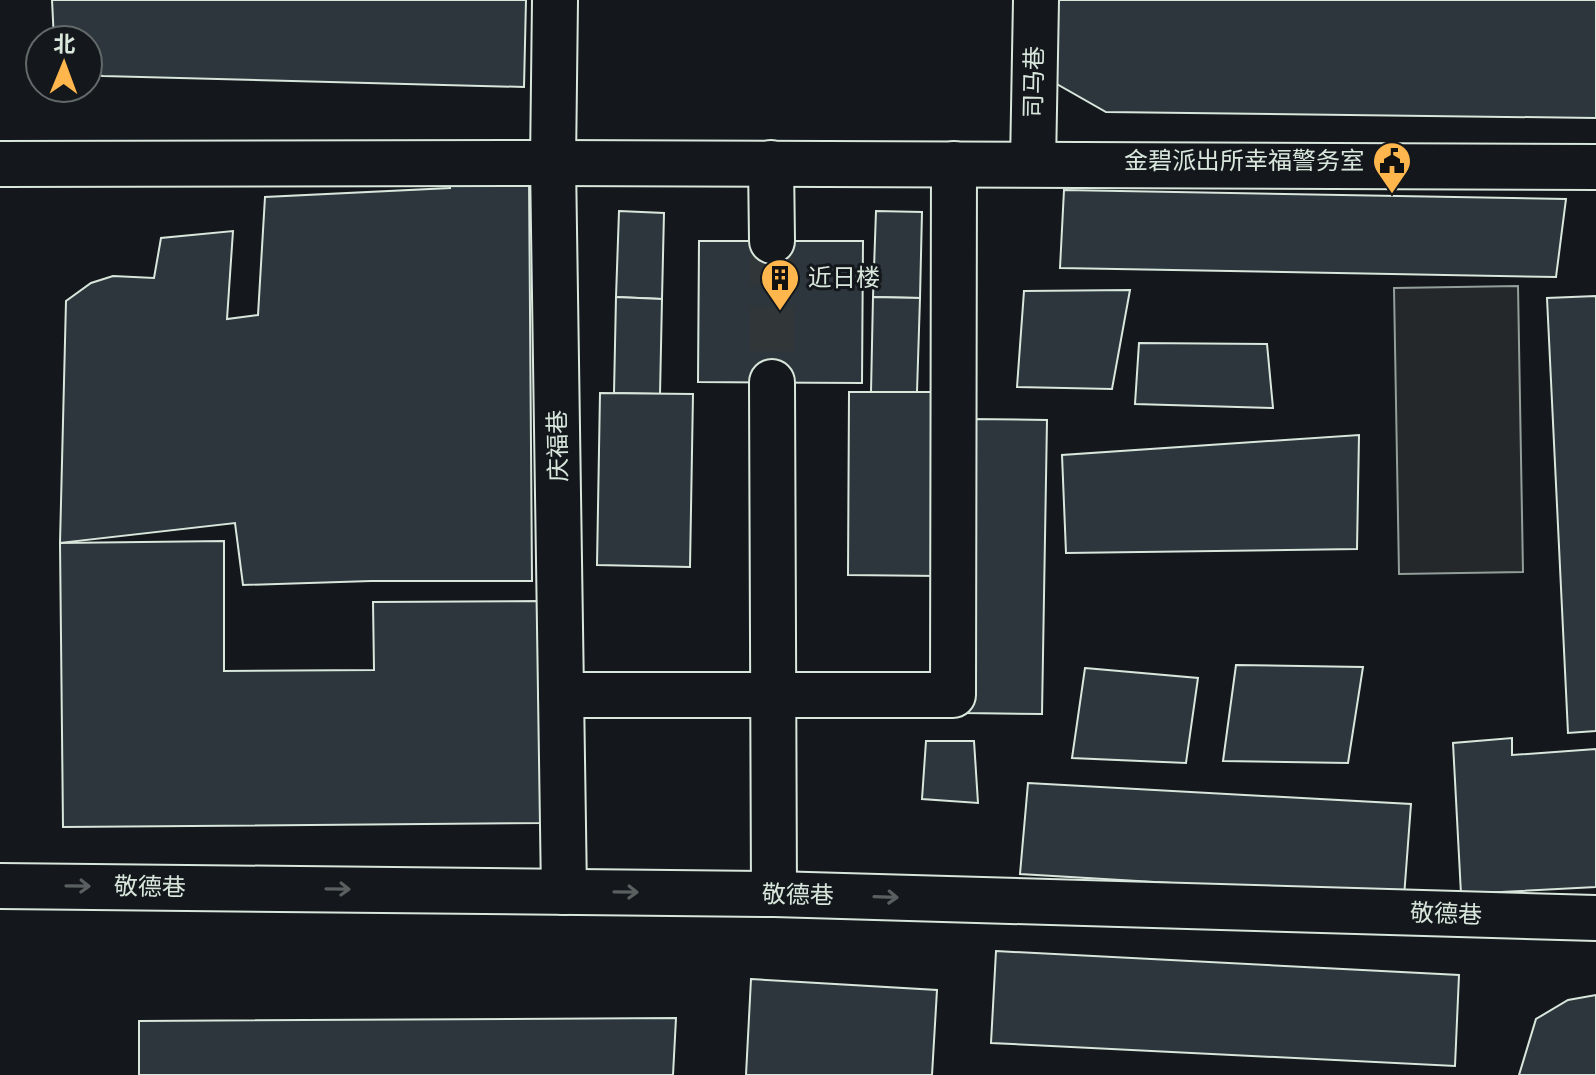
<svg xmlns="http://www.w3.org/2000/svg" width="1596" height="1075" font-family="Commissioner,'Noto Sans SC',sans-serif">
  <style>
    .parking { fill: #24282b; stroke: #939e99; stroke-width: 2 }
    .building { fill: #2c363c; stroke: #d8e6dc; stroke-width: 2 }
    .lines { fill: none; stroke-linecap: round; stroke-linejoin: round }
    .minor-tunnel { stroke: #313739; stroke-width: 44; stroke-dasharray: 44 22; stroke-linecap: butt }
    .minor-casing { stroke: #d8e6dc; stroke-width: 48 }
    .minor { stroke: #14181c; stroke-width: 44 }
    .oneway { stroke: #59605f }
    .labels { text-anchor: middle; stroke-width: 6; stroke-linejoin: round; paint-order: stroke }
    .street-label { font-size: 24px; fill: #d8e6dc; stroke: #14181c }
    .poi-label { font-size: 24px; fill: #d8e6dc; stroke: #14181c; text-anchor: end }
  </style>
  <rect width="100%" height="100%" fill="#14181c"/>
  <polygon class="parking" points="1518,286 1523,572 1399,574 1394,288"/>
  <g class="building">
    <polygon points="52,0 526,0 524,87 103,76 88,74 88,40 54,40"/>
    <polygon points="1044,0 1596,0 1596,118 1106,112 1034,71"/>
    <polygon points="448,173 529,176 532,581 371,581 243,585 235,523 60,543 66,301 91,283 113,276 154,278 161,238 233,231 227,319 258,315 265,197 450,188"/>
    <polygon points="1064,190 1566,199 1556,277 1060,268"/>
    <polygon points="619,211 664,213 662,299 616,297"/>
    <polygon points="876,211 922,212 920,298 873,297"/>
    <polygon points="699,241 863,241 862,383 698,382"/>
    <polygon points="1130,290 1112,389 1017,387 1024,291"/>
    <polygon points="1596,296 1596,731 1568,733 1547,298"/>
    <polygon points="616,297 662,299 660,394 614,393"/>
    <polygon points="873,297 920,298 917,392 871,392"/>
    <polygon points="1139,343 1267,344 1273,408 1135,404"/>
    <polygon points="849,392 941,392 940,576 848,575"/>
    <polygon points="600,393 693,394 690,567 597,565"/>
    <polygon points="970,419 1047,420 1042,714 965,713"/>
    <polygon points="1359,435 1357,549 1066,553 1062,455"/>
    <polygon points="224,541 224,671 374,670 373,602 541,601 543,823 63,827 60,543"/>
    <polygon points="1236,665 1363,667 1348,763 1223,761"/>
    <polygon points="1085,668 1198,678 1186,763 1072,758"/>
    <polygon points="1512,738 1512,755 1596,749 1596,887 1461,894 1453,743"/>
    <polygon points="926,741 974,741 978,803 922,799"/>
    <polygon points="1028,783 1411,804 1404,897 1020,874"/>
    <polygon points="996,951 1459,975 1455,1066 991,1043"/>
    <polygon points="751,979 937,990 932,1075 746,1075"/>
    <polygon points="1596,995 1596,1075 1519,1075 1536,1019 1568,1000"/>
    <polygon points="676,1018 673,1075 139,1075 139,1021"/>
  </g>
  <g class="lines">
    <polyline class="minor-tunnel" points="772,241 772,382"/>
    <defs>
      <g id="minor">
        <polyline points="555,0 553,163 564,892"/>
        <polyline points="771,163 772,241"/>
        <polyline points="0,164 553,163 1596,167"/>
        <polyline points="1033,164 1036,0"/>
        <polyline points="772,382 774,894"/>
        <polyline points="561,695 953,695 954,164"/>
        <polyline points="0,886 774,894 1596,918"/>
      </g>
    </defs>
    <use href="#minor" class="minor-casing"/>
    <use href="#minor" class="minor"/>
  </g>
  <defs><path id="oneway-shaft" d="M-6 0H5M1.5-3L5.5 0L1.5 3" fill="none" stroke-width="1.6" stroke-linecap="round" stroke-linejoin="round" transform="scale(2)"/></defs>
  <g class="oneway">
    <use href="#oneway-shaft" transform="translate(78 886) rotate(1)"/>
    <use href="#oneway-shaft" transform="translate(338 889) rotate(1)"/>
    <use href="#oneway-shaft" transform="translate(626 892) rotate(1)"/>
    <use href="#oneway-shaft" transform="translate(886 897) rotate(2)"/>
  </g>
  <defs>
    <symbol id="civic-pin" viewBox="-11 -11 22 30"><path d="M0 17L-7.5 6A9.5 9.5 0 1 1 7.5 6Z" fill="#ffb74d" stroke="#14181c"/><path d="M-.6-6.5H3V-4.5H.6V-3L4-1V1h2V6H-6V1h2V-1L-.6-3ZM-1.2 2.5V6h2.4V2.5Z" fill="#111"/></symbol>
    <symbol id="building-pin" viewBox="-11 -11 22 30"><path d="M0 17L-7.5 6A9.5 9.5 0 1 1 7.5 6Z" fill="#ffb74d" stroke="#14181c"/><path d="M-4-6H4V6H1V3H-1V6H-4ZM-2.5-4.3h1.7v1.8h-1.7ZM.8-4.3h1.7v1.8H.8ZM-2.5-1h1.7V.8h-1.7ZM.8-1h1.7V.8H.8Z" fill="#111"/></symbol>
  </defs>
  <g fill-rule="evenodd">
    <use href="#civic-pin" x="1370" y="139" width="44" height="60"/>
    <use href="#building-pin" x="758" y="256" width="44" height="60"/>
  </g>
  <g class="labels">
    <g class="street-label">
      <text transform="translate(1034 82) rotate(-89)" y="8">司马巷</text>
      <text transform="translate(558 446) rotate(-91)" y="8">庆福巷</text>
      <text transform="translate(150 887) rotate(1)" y="8">敬德巷</text>
      <text transform="translate(798 895) rotate(1)" y="8">敬德巷</text>
      <text transform="translate(1446 914) rotate(2)" y="8">敬德巷</text>
    </g>
    <g class="poi-label">
      <text x="1364" y="169">金碧派出所幸福警务室</text>
      <text x="808" y="286" text-anchor="start">近日楼</text>
    </g>
  </g>
  <g transform="translate(64 64) rotate(1)"><circle r="38" fill="#14181c" stroke="#626a69" stroke-width="2"/>
  <path d="M0-6L14 30L0 20L-14 30Z" fill="#ffb74d"/>
  <text y="-12" font-size="22" font-weight="bold" text-anchor="middle" fill="#d8e6dc">北</text>
  </g>
</svg>
